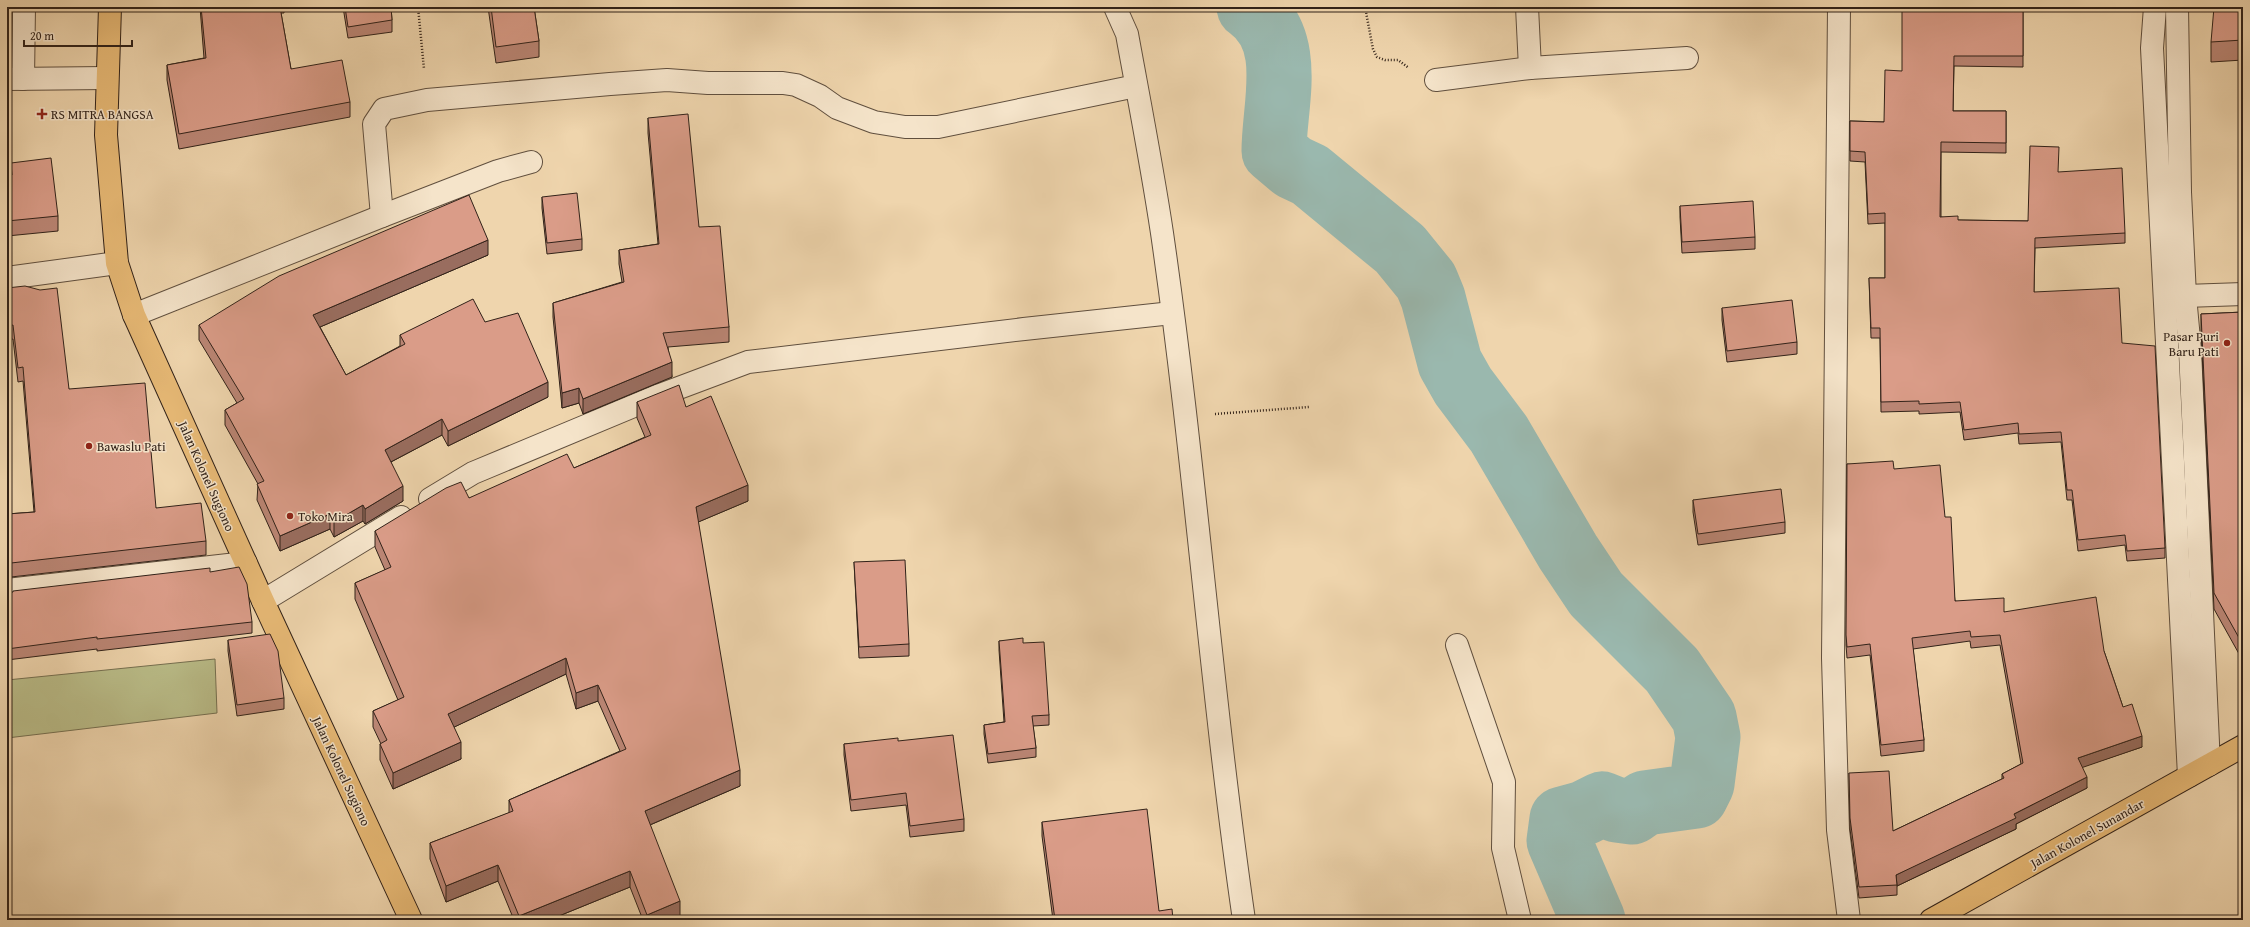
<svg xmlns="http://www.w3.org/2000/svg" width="2250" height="927" font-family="'Gentium Book Plus',serif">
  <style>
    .green { fill: #babd89; stroke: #767051 }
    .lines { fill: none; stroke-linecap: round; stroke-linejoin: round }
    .river { stroke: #9ab8ae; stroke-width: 65 }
    .minor-casing { stroke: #604f3e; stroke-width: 24 }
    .major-casing { stroke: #312219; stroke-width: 24 }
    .path { stroke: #312219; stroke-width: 2.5; stroke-dasharray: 1 2; stroke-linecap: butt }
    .minor { stroke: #f5e4ca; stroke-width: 22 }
    .major { stroke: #e8ba76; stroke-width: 22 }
    .wall { fill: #bb8675; stroke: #312219 }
    .shaded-wall { fill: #996d5f; stroke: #312219 }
    .building { fill: #da9c88; stroke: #312219 }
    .poi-dot { fill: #8f2418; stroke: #f5e4ca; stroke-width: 1.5 }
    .labels { text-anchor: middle; stroke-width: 3; stroke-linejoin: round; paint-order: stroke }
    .poi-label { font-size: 13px; fill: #312219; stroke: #f5e4ca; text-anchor: start }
    .street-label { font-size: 13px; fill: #312219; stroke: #f5e4ca }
  </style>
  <rect width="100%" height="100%" fill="#efd5ad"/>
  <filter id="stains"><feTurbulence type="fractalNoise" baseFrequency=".005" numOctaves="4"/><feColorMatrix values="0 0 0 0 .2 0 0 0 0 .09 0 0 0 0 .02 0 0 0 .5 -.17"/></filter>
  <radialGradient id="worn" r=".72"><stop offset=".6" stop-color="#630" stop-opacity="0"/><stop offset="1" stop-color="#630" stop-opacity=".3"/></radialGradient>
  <polygon class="green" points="215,659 217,713 7,738 7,680"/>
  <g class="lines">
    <path class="river" d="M1249,7C1296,40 1274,104 1274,151L1293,167L1310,175L1400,249L1426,281L1433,298L1450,363L1463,386L1499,434L1568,552L1596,594L1672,670L1704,717L1708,737L1702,784L1696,796L1645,803L1632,812L1617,810L1602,804L1584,813L1562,819L1559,841L1593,920"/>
    <defs>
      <g id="minor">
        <path d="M1115,7L1127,34C1139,100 1152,166 1162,233C1195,461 1211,692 1244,920"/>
        <polyline points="1527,7 1530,68"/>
        <polyline points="1839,7 1833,658 1838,830 1849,920"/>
        <polyline points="2155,7 2152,48 2189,776"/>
        <polyline points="2177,7 2180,192 2185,296 2190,350 2209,765"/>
        <polyline points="7,79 107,78"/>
        <polyline points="23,79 24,7"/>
        <polyline points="1436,80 1530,68 1687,58"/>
        <polyline points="382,216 374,124 384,109 427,100 610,84 667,80 708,83 783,83 796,85 820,96 837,108 874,122 905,127 938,127 1136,86"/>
        <polyline points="7,278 117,263"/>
        <polyline points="2185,296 2243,294"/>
        <polyline points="134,315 382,216 498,171 531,162"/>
        <polyline points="430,499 473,473 660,395 748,362 1024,329 1172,313"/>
        <polyline points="7,590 246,563"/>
        <polyline points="263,601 401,517"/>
        <polyline points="1457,645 1504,782 1503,848 1520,920"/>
      </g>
      <g id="major">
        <polyline points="110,7 106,135 117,263 134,315 263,601 411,920"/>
        <polyline points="1931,920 2243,746"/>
      </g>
    </defs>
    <use href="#minor" class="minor-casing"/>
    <use href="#major" class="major-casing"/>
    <g class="path">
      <polyline points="418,7 424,69"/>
      <polyline points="1365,7 1373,49 1377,57 1385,60 1398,60 1409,68"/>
      <polyline points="1215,414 1309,407"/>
    </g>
    <use href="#minor" class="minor"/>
    <use href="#major" class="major"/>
  </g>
  <g class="wall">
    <polygon points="200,7 284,7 284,13 281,13 291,69 350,102 350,117 179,149 167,80 167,65 204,58"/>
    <polygon points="343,7 391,7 392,20 392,32 348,38"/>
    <polygon points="488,7 534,7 539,41 539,57 496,63"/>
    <polygon points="2243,7 2243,60 2211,62 2211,42"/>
    <polygon points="2023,9 2023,67 1954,66 1953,111 2006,111 2006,153 1941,152 1941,217 1958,220 2028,221 2058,172 2125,233 2125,243 2035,248 2034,292 2122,343 2165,548 2165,558 2127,561 2125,545 2078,551 2072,500 2067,500 2061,442 2019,444 2018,433 1964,440 1960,412 1919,414 1919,411 1881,412 1880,338 1871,338 1869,278 1885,278 1885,223 1868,224 1865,162 1850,161 1850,121 1884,122 1902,71"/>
    <polygon points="648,118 699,227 729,327 729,342 668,347 672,377 583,414 579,403 562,408 553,317 553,303 622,282 619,264 619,250 658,244 648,133"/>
    <polygon points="11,163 58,216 58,231 7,236 7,175 11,175"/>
    <polygon points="542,197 582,239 582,250 547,254 542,208"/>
    <polygon points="1680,206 1755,237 1755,249 1682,253 1680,217"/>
    <polygon points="488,255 320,327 346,375 400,346 400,335 485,322 548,397 448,446 442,435 391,462 403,501 365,524 363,521 334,537 330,529 280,551 257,500 258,484 225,425 225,410 237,403 199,340 199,325"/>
    <polygon points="7,288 69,389 156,508 206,541 206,555 11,577 7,534 7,514 34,512 23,381 18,382 13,339 7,340"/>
    <polygon points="1722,308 1797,342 1797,354 1727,362 1722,320"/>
    <polygon points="2243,312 2243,661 2214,609 2201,330 2201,314"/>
    <polygon points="637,402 686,407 748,501 698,522 740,786 650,825 680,918 674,920 643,920 630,887 549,920 514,920 498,881 446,902 430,859 430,843 509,813 509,800 620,751 598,701 576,709 566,674 454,727 461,759 393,789 380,760 380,744 381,744 373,727 373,711 398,700 355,599 355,583 385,570 375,547 375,531 469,498 574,468 645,437 637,418"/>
    <polygon points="1847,464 1894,469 1945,517 1955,601 2004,612 2104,651 2123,707 2142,747 2082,767 2087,788 2016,824 2016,829 1897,886 1897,895 1859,898 1850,829 1849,773 1893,831 2002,779 2002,774 2021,764 2000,645 1971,648 1970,641 1913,649 1924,740 1924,751 1881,756 1870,655 1847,658 1846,645"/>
    <polygon points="1693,500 1785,522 1785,533 1698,545 1693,512"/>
    <polygon points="854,562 909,644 909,656 859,658"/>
    <polygon points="210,572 252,622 252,633 97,651 97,649 7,660 7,593"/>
    <polygon points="228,640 284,698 284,709 237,716 228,651"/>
    <polygon points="999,641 1023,643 1049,715 1049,725 1033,726 1036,748 1036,757 988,763 984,734 984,725 1004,722 999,650"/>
    <polygon points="898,741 964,819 964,831 910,837 906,805 851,811 844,755 844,744"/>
    <polygon points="1042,822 1159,911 1173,920 1053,920 1042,836"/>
  </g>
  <g class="shaded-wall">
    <polygon points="488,240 488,255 313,330 313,315"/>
    <polygon points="672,362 672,377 583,414 583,399"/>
    <polygon points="548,382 548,397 448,446 448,431"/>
    <polygon points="579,388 579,403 562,408 562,393"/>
    <polygon points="442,419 442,435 385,465 385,450"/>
    <polygon points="748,485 748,501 696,523 696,507"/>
    <polygon points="403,486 403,501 365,524 365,509"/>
    <polygon points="363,505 363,521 334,537 334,522"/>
    <polygon points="330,514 330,529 280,551 280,536"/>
    <polygon points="566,658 566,674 448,730 448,714"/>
    <polygon points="598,685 598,701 576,709 576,693"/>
    <polygon points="2142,736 2142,747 2078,769 2078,758"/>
    <polygon points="461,742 461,759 393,789 393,773"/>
    <polygon points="740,770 740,786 645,827 645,811"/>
    <polygon points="2087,777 2087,788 2016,824 2016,829 1897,886 1896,875 2014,814"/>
    <polygon points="498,865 498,881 446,902 446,886"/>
    <polygon points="630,871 630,887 549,920 519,920 519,916"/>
    <polygon points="680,901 680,918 674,920 647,920 647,915"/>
  </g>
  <g class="building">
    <polygon points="201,7 280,7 291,69 342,60 350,102 179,134 167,65 206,58"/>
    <polygon points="345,7 391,7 392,20 348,27"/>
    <polygon points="491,7 534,7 539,41 496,47"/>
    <polygon points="2214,7 2243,7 2243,40 2211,42"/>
    <polygon points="1902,9 2023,9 2023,56 1954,56 1953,111 2006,111 2006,143 1941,142 1940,217 1958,216 1958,220 2028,221 2030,146 2059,147 2058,172 2122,168 2125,233 2035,238 2034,292 2119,288 2122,343 2155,346 2165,548 2127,551 2125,535 2078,540 2072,490 2067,490 2061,432 2019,434 2018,423 1964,430 1960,402 1919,404 1919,401 1881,402 1880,328 1871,328 1869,278 1885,278 1885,213 1868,214 1865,152 1850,151 1850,121 1884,122 1885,70 1902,71"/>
    <polygon points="688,114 699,227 720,226 729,327 663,333 672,362 583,399 579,388 562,393 553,303 624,282 619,250 659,244 648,118"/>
    <polygon points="51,158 58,216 7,221 7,175 12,175 11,163"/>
    <polygon points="577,193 582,239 547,243 542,197"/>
    <polygon points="469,195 488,240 313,315 346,375 405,344 400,335 473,299 485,322 518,313 548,382 448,431 442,419 385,450 403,486 365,509 363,505 334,522 330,514 280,536 257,484 264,481 225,410 244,399 199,325 279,276"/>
    <polygon points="1753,201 1755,237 1682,242 1680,206"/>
    <polygon points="25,286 40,290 57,288 69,389 145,383 156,508 201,503 206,541 11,563 7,514 35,512 23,367 18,368 13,325 7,326 7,288"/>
    <polygon points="1792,300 1797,342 1727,351 1722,308"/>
    <polygon points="2243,312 2243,645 2214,593 2201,314"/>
    <polygon points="679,385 686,407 711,396 748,485 696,507 740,770 645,811 680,901 647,915 630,871 519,916 498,865 446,886 430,843 513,811 509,800 626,749 598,685 576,693 566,658 448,714 461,742 393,773 380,744 387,740 373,711 404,697 355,583 391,567 375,531 446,488 461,482 469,498 567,454 574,468 651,435 637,402"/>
    <polygon points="1893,461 1894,469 1940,465 1945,517 1951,517 1955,601 2004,598 2004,612 2096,597 2104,651 2123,707 2132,704 2142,736 2078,758 2087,777 2014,814 2016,818 1896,875 1897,885 1859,887 1850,818 1849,773 1889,771 1893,831 2004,778 2002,774 2023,763 2000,635 1971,637 1970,631 1912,638 1924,740 1881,745 1870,644 1847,647 1846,635 1847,464"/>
    <polygon points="1781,489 1785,522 1698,534 1693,500"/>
    <polygon points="905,560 909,644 859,647 854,562"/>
    <polygon points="239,567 247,584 252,622 97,639 97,637 7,649 7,593 13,592 13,591 210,568 210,572"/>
    <polygon points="270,634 278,651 284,698 237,705 228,640"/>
    <polygon points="1023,638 1023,643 1044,642 1049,715 1032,716 1036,748 988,754 984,725 1005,722 999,641"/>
    <polygon points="953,735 964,819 910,826 906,793 851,800 844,744 898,738 898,741"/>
    <polygon points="1147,809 1159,911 1172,909 1173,920 1055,920 1042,822"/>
  </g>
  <g class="poi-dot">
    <path d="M40 108h4v4h4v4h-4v4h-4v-4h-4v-4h4z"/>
    <circle cx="2227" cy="343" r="4"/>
    <circle cx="89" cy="446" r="4"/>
    <circle cx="290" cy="516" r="4"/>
  </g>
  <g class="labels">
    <g class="poi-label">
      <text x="51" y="119">RS MITRA BANGSA</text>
      <text x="2219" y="341" text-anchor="end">Pasar Puri<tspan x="2219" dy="15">Baru Pati</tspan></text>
      <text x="97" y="451">Bawaslu Pati</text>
      <text x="298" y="521">Toko Mira</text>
    </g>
    <g class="street-label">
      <text transform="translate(207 476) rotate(66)" y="5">Jalan Kolonel Sugiono</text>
      <text transform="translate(342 771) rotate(65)" y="5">Jalan Kolonel Sugiono</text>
      <text transform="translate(2087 833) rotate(-29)" y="5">Jalan Kolonel Sunandar</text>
    </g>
  </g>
  <rect width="2250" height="927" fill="none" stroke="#efd5ad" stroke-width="24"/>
  <rect x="8" y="8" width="2234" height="911" fill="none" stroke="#312219" stroke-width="2"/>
  <rect x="12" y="12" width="2226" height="903" fill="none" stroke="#312219"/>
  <path d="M24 40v6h108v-6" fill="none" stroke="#312219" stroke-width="2"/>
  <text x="30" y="40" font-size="12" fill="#312219" stroke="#f5e4ca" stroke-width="3" paint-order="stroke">20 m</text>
  <rect width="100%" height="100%" filter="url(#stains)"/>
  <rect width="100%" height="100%" fill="url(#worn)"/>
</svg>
